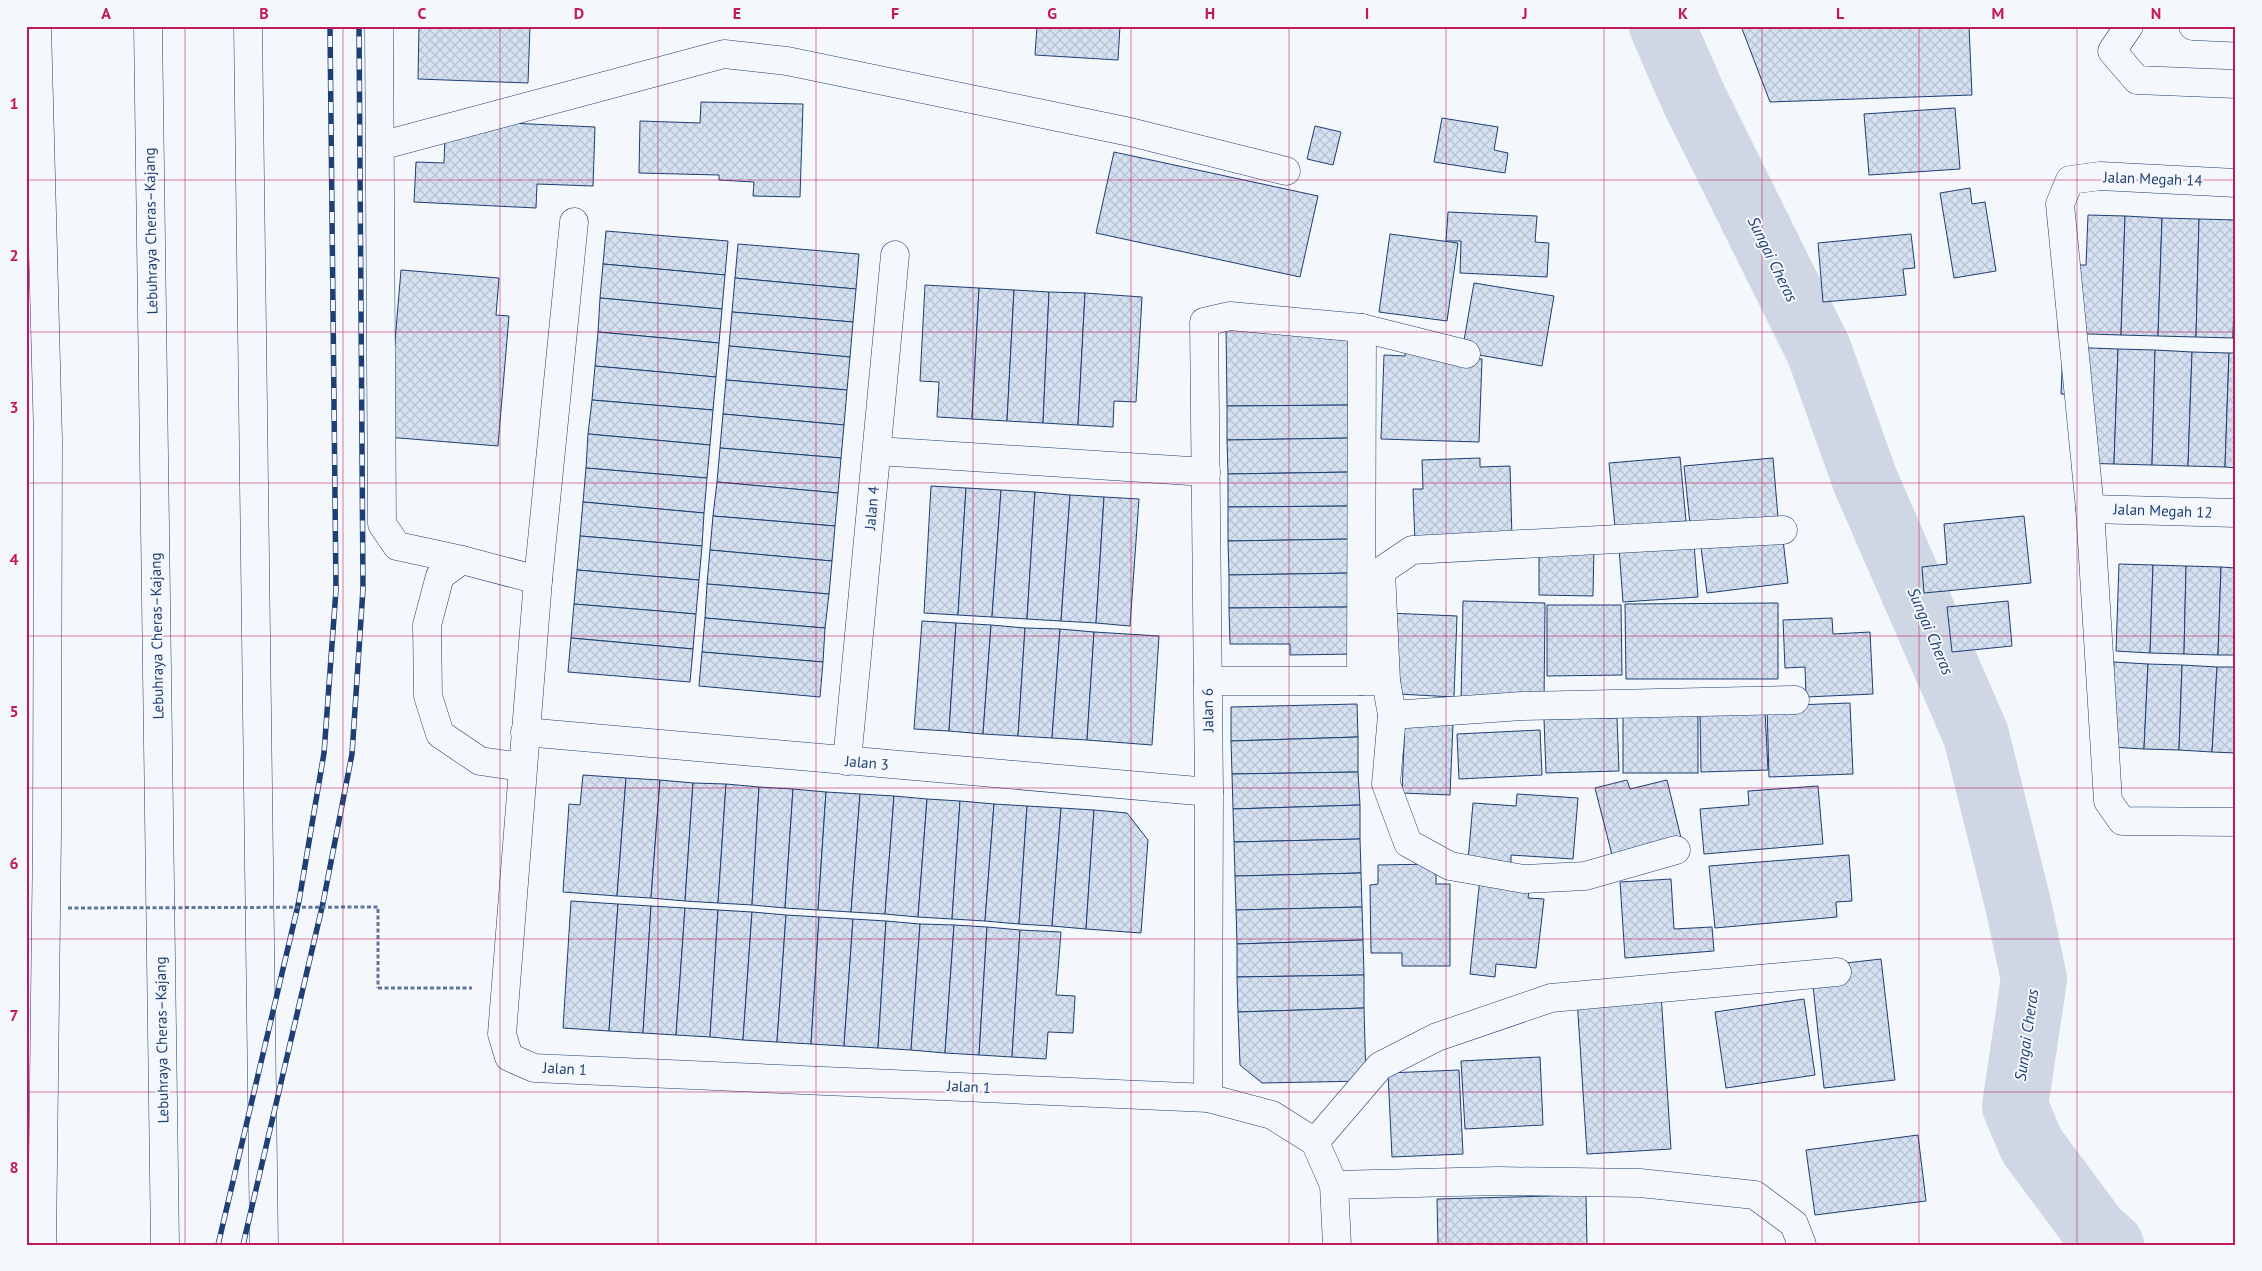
<svg xmlns="http://www.w3.org/2000/svg" width="2262" height="1271" font-family="'PT Sans',sans-serif">
  <style>
    .lines { fill: none; stroke-linecap: round; stroke-linejoin: round }
    .river { stroke: #cfd7e4; stroke-width: 66 }
    .building { fill: url(#building-cross-hatch); stroke: #1d3f73 }
    .minor-casing { stroke: #1d3f73; stroke-width: 29 }
    .highway-casing { stroke: #1d3f73; stroke-width: 29 }
    .path { stroke: #5e769c; stroke-width: 3; stroke-dasharray: 4 2.5; stroke-linecap: butt }
    .minor { stroke: #f4f7fb; stroke-width: 28 }
    .highway { stroke: #f4f7fb; stroke-width: 28 }
    .rail-casing { stroke: #1d3f73; stroke-width: 5.5 }
    .rail { stroke: #f4f7fb; stroke-width: 4; stroke-dasharray: 11; stroke-linecap: butt }
    .path-bridge { stroke: #5e769c; stroke-width: 3; stroke-dasharray: 4 2.5; stroke-linecap: butt }
    .grid { fill: none; stroke: #c2185b; stroke-width: 1; stroke-opacity: 0.55 }
    .labels { text-anchor: middle; stroke-width: 4; stroke-linejoin: round; paint-order: stroke }
    .street-label { font-size: 15px; fill: #1d3f73; stroke: #f4f7fb }
    .water-label { font-size: 16px; font-style: italic; fill: #1d3f73; stroke: #f4f7fb }
    .neatline { fill: none; stroke: #c2185b; stroke-width: 2 }
    .grid-label { font-size: 16px; text-anchor: middle; font-weight: bold; fill: #c2185b }
  </style>
  <defs>
    <pattern id="building-cross-hatch" width="8" height="8" patternUnits="userSpaceOnUse" patternTransform="scale(1.25)"><rect width="8" height="8" fill="#d5e0f0"/><path d="M0 0l8 8M0 8l8-8" fill="none" stroke="#b6c1d1"/></pattern>
  </defs>
  <rect width="100%" height="100%" fill="#f4f7fb"/>
  <g class="lines">
    <polyline class="river" points="1662,26 1694,99 1819,351 1865,480 1976,735 2018,904 2034,979 2015,1106 2032,1146 2096,1232 2111,1245"/>
  </g>
  <g class="building">
    <polygon points="419,26 530,26 528,83 418,79"/>
    <polygon points="1037,26 1120,26 1118,60 1035,55"/>
    <polygon points="1741,26 1969,26 1972,95 1770,102"/>
    <polygon points="701,102 803,104 800,197 753,196 754,182 719,180 719,175 639,173 640,121 700,123"/>
    <polygon points="1955,108 1960,169 1869,175 1864,114"/>
    <polygon points="1442,118 1498,127 1494,150 1508,153 1505,173 1434,162"/>
    <polygon points="509,123 595,127 593,186 537,184 536,208 414,202 416,162 444,163 445,136"/>
    <polygon points="1315,126 1341,132 1333,165 1307,159"/>
    <polygon points="1114,152 1318,196 1300,277 1096,233"/>
    <polygon points="1970,188 1972,204 1985,202 1996,271 1954,278 1940,193"/>
    <polygon points="1448,212 1537,216 1535,242 1549,243 1547,277 1460,273 1461,241 1446,241"/>
    <polygon points="2088,215 2125,216 2121,335 2058,333 2061,265 2086,265"/>
    <polygon points="2125,216 2162,218 2158,336 2121,335"/>
    <polygon points="2162,218 2199,219 2196,337 2158,336"/>
    <polygon points="2199,219 2236,220 2233,338 2196,337"/>
    <polygon points="606,231 728,241 725,275 603,264"/>
    <polygon points="1390,234 1458,243 1447,321 1379,312"/>
    <polygon points="1911,234 1915,268 1903,269 1906,295 1823,302 1818,243"/>
    <polygon points="738,244 859,254 856,289 735,278"/>
    <polygon points="2236,256 2236,338 2233,338"/>
    <polygon points="603,264 725,275 722,309 600,298"/>
    <polygon points="401,270 499,278 496,315 509,316 498,446 387,437"/>
    <polygon points="735,278 856,289 853,322 732,312"/>
    <polygon points="1474,283 1554,296 1542,366 1462,352"/>
    <polygon points="925,285 979,288 972,419 937,417 939,382 920,381"/>
    <polygon points="979,288 1014,290 1007,421 972,419"/>
    <polygon points="1014,290 1049,292 1043,423 1007,421"/>
    <polygon points="1049,292 1085,293 1078,425 1043,423"/>
    <polygon points="1085,293 1142,297 1136,402 1114,401 1113,427 1078,425"/>
    <polygon points="600,298 722,309 719,343 598,332"/>
    <polygon points="732,312 853,322 850,357 729,346"/>
    <polygon points="1226,325 1350,335 1351,405 1227,406"/>
    <polygon points="598,332 719,343 716,377 595,366"/>
    <polygon points="1406,343 1447,357 1482,359 1479,442 1381,439 1384,355 1405,356"/>
    <polygon points="729,346 850,357 847,390 726,380"/>
    <polygon points="2063,347 2118,349 2114,464 2077,463 2079,395 2061,394"/>
    <polygon points="2118,349 2155,350 2152,465 2114,464"/>
    <polygon points="2155,350 2192,352 2188,466 2152,465"/>
    <polygon points="2192,352 2229,353 2225,467 2188,466"/>
    <polygon points="2229,353 2236,353 2236,468 2225,467"/>
    <polygon points="595,366 716,377 713,410 592,400"/>
    <polygon points="726,380 847,390 844,425 723,414"/>
    <polygon points="592,400 713,410 710,445 588,434"/>
    <polygon points="1351,405 1351,438 1227,440 1227,406"/>
    <polygon points="723,414 844,425 841,458 720,448"/>
    <polygon points="588,434 710,445 707,478 586,468"/>
    <polygon points="1351,438 1352,472 1228,474 1227,440"/>
    <polygon points="720,448 841,458 838,493 717,482"/>
    <polygon points="1680,457 1686,521 1615,527 1609,463"/>
    <polygon points="1480,458 1480,467 1510,466 1512,539 1415,543 1413,489 1423,489 1422,460"/>
    <polygon points="1773,458 1778,517 1690,524 1684,466"/>
    <polygon points="586,468 707,478 704,513 583,502"/>
    <polygon points="1352,472 1353,506 1228,507 1228,474"/>
    <polygon points="717,482 838,493 835,526 713,516"/>
    <polygon points="931,486 966,488 958,615 924,613"/>
    <polygon points="966,488 1001,490 992,617 958,615"/>
    <polygon points="1001,490 1035,492 1027,619 992,617"/>
    <polygon points="1035,492 1070,495 1061,621 1027,619"/>
    <polygon points="1070,495 1104,497 1096,623 1061,621"/>
    <polygon points="1104,497 1139,499 1130,626 1096,623"/>
    <polygon points="583,502 704,513 702,546 580,536"/>
    <polygon points="1353,506 1353,539 1228,541 1228,507"/>
    <polygon points="713,516 835,526 832,561 710,550"/>
    <polygon points="2024,516 2031,583 1924,593 1922,567 1947,564 1944,524"/>
    <polygon points="1782,531 1788,583 1707,593 1700,540"/>
    <polygon points="580,536 702,546 699,580 577,570"/>
    <polygon points="1353,539 1353,573 1229,575 1228,541"/>
    <polygon points="1694,543 1698,597 1623,602 1619,548"/>
    <polygon points="1539,545 1594,546 1593,596 1539,595"/>
    <polygon points="710,550 832,561 829,594 707,584"/>
    <polygon points="2119,564 2153,565 2150,653 2116,651"/>
    <polygon points="2153,565 2186,566 2184,654 2150,653"/>
    <polygon points="2186,566 2221,567 2218,655 2184,654"/>
    <polygon points="2221,567 2236,568 2236,655 2218,655"/>
    <polygon points="577,570 699,580 696,614 574,604"/>
    <polygon points="1353,573 1354,607 1229,608 1229,575"/>
    <polygon points="707,584 829,594 825,628 705,618"/>
    <polygon points="1463,601 1545,603 1544,704 1461,703"/>
    <polygon points="2008,601 2012,646 1952,652 1947,607"/>
    <polygon points="1778,603 1778,679 1626,679 1625,604"/>
    <polygon points="574,604 696,614 693,649 571,638"/>
    <polygon points="1547,605 1621,605 1622,675 1547,676"/>
    <polygon points="1354,607 1354,654 1290,655 1290,644 1230,644 1229,608"/>
    <polygon points="1388,613 1457,616 1454,697 1398,694"/>
    <polygon points="705,618 825,628 823,662 702,652"/>
    <polygon points="1832,618 1833,634 1870,632 1873,694 1806,697 1805,667 1785,668 1783,620"/>
    <polygon points="922,621 956,623 949,731 914,729"/>
    <polygon points="956,623 991,625 983,734 949,731"/>
    <polygon points="991,625 1025,628 1018,736 983,734"/>
    <polygon points="1025,628 1060,629 1052,738 1018,736"/>
    <polygon points="1060,629 1094,632 1087,740 1052,738"/>
    <polygon points="1094,632 1159,636 1152,745 1087,740"/>
    <polygon points="571,638 693,649 690,682 568,672"/>
    <polygon points="702,652 823,662 820,697 699,686"/>
    <polygon points="2114,662 2148,664 2144,749 2110,747"/>
    <polygon points="2148,664 2182,665 2179,750 2144,749"/>
    <polygon points="2182,665 2217,667 2212,752 2179,750"/>
    <polygon points="2217,667 2236,667 2236,753 2212,752"/>
    <polygon points="1850,703 1853,774 1769,777 1767,706"/>
    <polygon points="1357,704 1358,737 1231,741 1231,707"/>
    <rect x="1623" y="710" width="75" height="63"/>
    <polygon points="1765,711 1768,770 1701,772 1700,713"/>
    <polygon points="1617,718 1619,771 1546,773 1544,719"/>
    <polygon points="1405,722 1453,724 1450,795 1402,793"/>
    <polygon points="1540,730 1542,775 1459,779 1457,734"/>
    <polygon points="1358,737 1358,772 1232,774 1231,741"/>
    <polygon points="1358,772 1360,805 1233,809 1232,774"/>
    <polygon points="583,775 626,778 617,896 563,892 569,804 580,805"/>
    <polygon points="626,778 660,780 651,898 617,896"/>
    <polygon points="660,780 693,783 685,901 651,898"/>
    <polygon points="1627,780 1630,789 1667,780 1682,842 1613,859 1595,788"/>
    <polygon points="693,783 726,784 718,903 685,901"/>
    <polygon points="726,784 759,787 752,905 718,903"/>
    <polygon points="1818,786 1823,844 1704,854 1700,809 1749,805 1748,791"/>
    <polygon points="759,787 793,789 785,908 752,905"/>
    <polygon points="793,789 826,792 818,910 785,908"/>
    <polygon points="826,792 860,794 851,912 818,910"/>
    <polygon points="860,794 894,796 885,914 851,912"/>
    <polygon points="1517,794 1578,798 1573,859 1511,855 1511,864 1468,861 1473,803 1516,806"/>
    <polygon points="894,796 927,799 918,917 885,914"/>
    <polygon points="927,799 960,801 952,919 918,917"/>
    <polygon points="960,801 994,804 985,921 952,919"/>
    <polygon points="994,804 1027,806 1019,924 985,921"/>
    <polygon points="1360,805 1360,839 1234,842 1233,809"/>
    <polygon points="1027,806 1061,808 1052,926 1019,924"/>
    <polygon points="1061,808 1094,810 1086,929 1052,926"/>
    <polygon points="1094,810 1127,813 1148,840 1141,933 1086,929"/>
    <polygon points="1360,839 1361,873 1235,876 1234,842"/>
    <polygon points="1849,855 1852,901 1836,902 1837,917 1715,928 1709,866"/>
    <polygon points="1436,864 1436,884 1450,884 1450,966 1402,966 1402,953 1371,953 1370,885 1378,884 1378,865"/>
    <polygon points="1361,873 1362,907 1236,910 1235,876"/>
    <polygon points="1480,878 1530,884 1528,898 1544,899 1536,968 1496,964 1495,977 1470,974"/>
    <polygon points="1671,879 1674,929 1712,927 1714,951 1625,958 1620,882"/>
    <polygon points="571,901 618,904 609,1031 563,1028"/>
    <polygon points="618,904 651,906 643,1033 609,1031"/>
    <polygon points="651,906 685,908 676,1035 643,1033"/>
    <polygon points="1362,907 1363,940 1237,944 1236,910"/>
    <polygon points="685,908 718,910 710,1037 676,1035"/>
    <polygon points="718,910 752,912 743,1040 710,1037"/>
    <polygon points="752,912 786,915 777,1042 743,1040"/>
    <polygon points="786,915 819,917 811,1044 777,1042"/>
    <polygon points="819,917 853,919 844,1046 811,1044"/>
    <polygon points="853,919 886,921 878,1048 844,1046"/>
    <polygon points="886,921 920,924 911,1050 878,1048"/>
    <polygon points="920,924 954,925 945,1053 911,1050"/>
    <polygon points="954,925 987,927 979,1055 945,1053"/>
    <polygon points="987,927 1020,930 1012,1057 979,1055"/>
    <polygon points="1020,930 1061,932 1056,995 1075,996 1073,1033 1048,1032 1046,1059 1012,1057"/>
    <polygon points="1363,940 1364,975 1237,977 1237,944"/>
    <polygon points="1881,959 1895,1080 1824,1088 1811,967"/>
    <polygon points="1364,975 1364,1008 1238,1012 1237,977"/>
    <polygon points="1661,993 1671,1149 1587,1154 1577,998"/>
    <polygon points="1804,999 1815,1075 1726,1088 1715,1012"/>
    <polygon points="1364,1008 1366,1081 1262,1083 1240,1065 1238,1012"/>
    <polygon points="1540,1057 1543,1125 1465,1129 1461,1061"/>
    <polygon points="1459,1070 1463,1154 1392,1157 1388,1073"/>
    <polygon points="1918,1135 1926,1201 1815,1215 1806,1150"/>
    <polygon points="1586,1195 1587,1245 1438,1245 1437,1199"/>
  </g>
  <g class="lines">
    <defs>
      <g id="minor">
        <polyline points="37,26 48,439 47,834 42,1245"/>
        <polyline points="379,26 382,524 397,546 462,560 538,580"/>
        <polyline points="2129,26 2112,51 2137,80 2236,84"/>
        <polyline points="2193,26 2236,28"/>
        <polyline points="380,146 724,54 787,61 1130,132 1286,171"/>
        <polyline points="2236,183 2100,176 2070,180 2060,204 2090,509 2108,801 2122,821 2236,822"/>
        <polyline points="574,222 538,580 502,1034 509,1057 534,1068 1208,1098 1272,1115 1315,1142 1334,1185 1337,1245"/>
        <polyline points="877,451 1206,472"/>
        <polyline points="2090,509 2236,513"/>
        <polyline points="462,560 440,576 427,625 428,696 440,734 480,761 522,767"/>
        <polyline points="1208,681 1386,681 1392,715 1386,784 1408,843 1450,866 1524,879 1585,876 1676,850"/>
        <polyline points="1361,681 1362,328"/>
        <polyline points="1386,681 1381,571 1412,550 1783,530"/>
        <polyline points="1392,715 1522,706 1795,700"/>
        <polyline points="525,732 1209,792"/>
        <polyline points="847,761 895,255"/>
        <polyline points="1208,1098 1209,792 1204,322 1230,316 1362,328 1466,354"/>
        <polyline points="1315,1142 1380,1066 1437,1037 1551,998 1837,972"/>
        <polyline points="1334,1185 1498,1181 1640,1183 1755,1195 1794,1224 1802,1245"/>
      </g>
      <g id="highway">
        <polyline points="148,26 165,1245"/>
        <polyline points="248,26 264,1245"/>
      </g>
    </defs>
    <use href="#minor" class="minor-casing"/>
    <use href="#highway" class="highway-casing"/>
    <polyline class="path" points="378,988 472,988"/>
    <use href="#minor" class="minor"/>
    <use href="#highway" class="highway"/>
    <defs>
      <g id="rail">
        <polyline points="218,1245 299,901 324,753 336,590 330,26"/>
        <polyline points="243,1245 323,903 352,754 363,589 359,26"/>
      </g>
    </defs>
    <use href="#rail" class="rail-casing"/>
    <use href="#rail" class="rail"/>
    <polyline class="path-bridge" points="68,908 378,907 378,988"/>
  </g>
  <path class="grid" d="M185,26V1245M343,26V1245M500,26V1245M658,26V1245M816,26V1245M973,26V1245M1131,26V1245M1289,26V1245M1446,26V1245M1604,26V1245M1762,26V1245M1919,26V1245M2077,26V1245M26,180H2236M26,332H2236M26,483H2236M26,636H2236M26,788H2236M26,939H2236M26,1092H2236"/>
  <g class="labels">
    <g class="street-label">
      <text transform="translate(2153 179) rotate(2)" y="5">Jalan Megah 14</text>
      <text transform="translate(151 231) rotate(-91)" y="5">Lebuhraya Cheras–Kajang</text>
      <text transform="translate(872 508) rotate(-85)" y="5">Jalan 4</text>
      <text transform="translate(2163 511) rotate(2)" y="5">Jalan Megah 12</text>
      <text transform="translate(157 636) rotate(-91)" y="5">Lebuhraya Cheras–Kajang</text>
      <text transform="translate(1208 710) rotate(-91)" y="5">Jalan 6</text>
      <text transform="translate(867 763) rotate(5)" y="5">Jalan 3</text>
      <text transform="translate(162 1040) rotate(-91)" y="5">Lebuhraya Cheras–Kajang</text>
      <text transform="translate(565 1069) rotate(3)" y="5">Jalan 1</text>
      <text transform="translate(969 1087) rotate(3)" y="5">Jalan 1</text>
    </g>
    <g class="water-label">
      <text transform="translate(1773 259) rotate(64)" y="6">Sungai Cheras</text>
      <text transform="translate(1931 631) rotate(67)" y="6">Sungai Cheras</text>
      <text transform="translate(2026 1035) rotate(-82)" y="6">Sungai Cheras</text>
    </g>
  </g>
  <rect width="2262" height="1271" fill="none" stroke="#f4f7fb" stroke-width="55"/>
  <rect x="28" y="28" width="2206" height="1216" class="neatline"/>
  <g class="grid-label">
    <text x="106" y="19">A</text>
    <text x="264" y="19">B</text>
    <text x="422" y="19">C</text>
    <text x="579" y="19">D</text>
    <text x="737" y="19">E</text>
    <text x="895" y="19">F</text>
    <text x="1052" y="19">G</text>
    <text x="1210" y="19">H</text>
    <text x="1367" y="19">I</text>
    <text x="1525" y="19">J</text>
    <text x="1683" y="19">K</text>
    <text x="1840" y="19">L</text>
    <text x="1998" y="19">M</text>
    <text x="2156" y="19">N</text>
    <text x="14" y="109">1</text>
    <text x="14" y="261">2</text>
    <text x="14" y="413">3</text>
    <text x="14" y="565">4</text>
    <text x="14" y="717">5</text>
    <text x="14" y="869">6</text>
    <text x="14" y="1021">7</text>
    <text x="14" y="1173">8</text>
  </g>
</svg>
